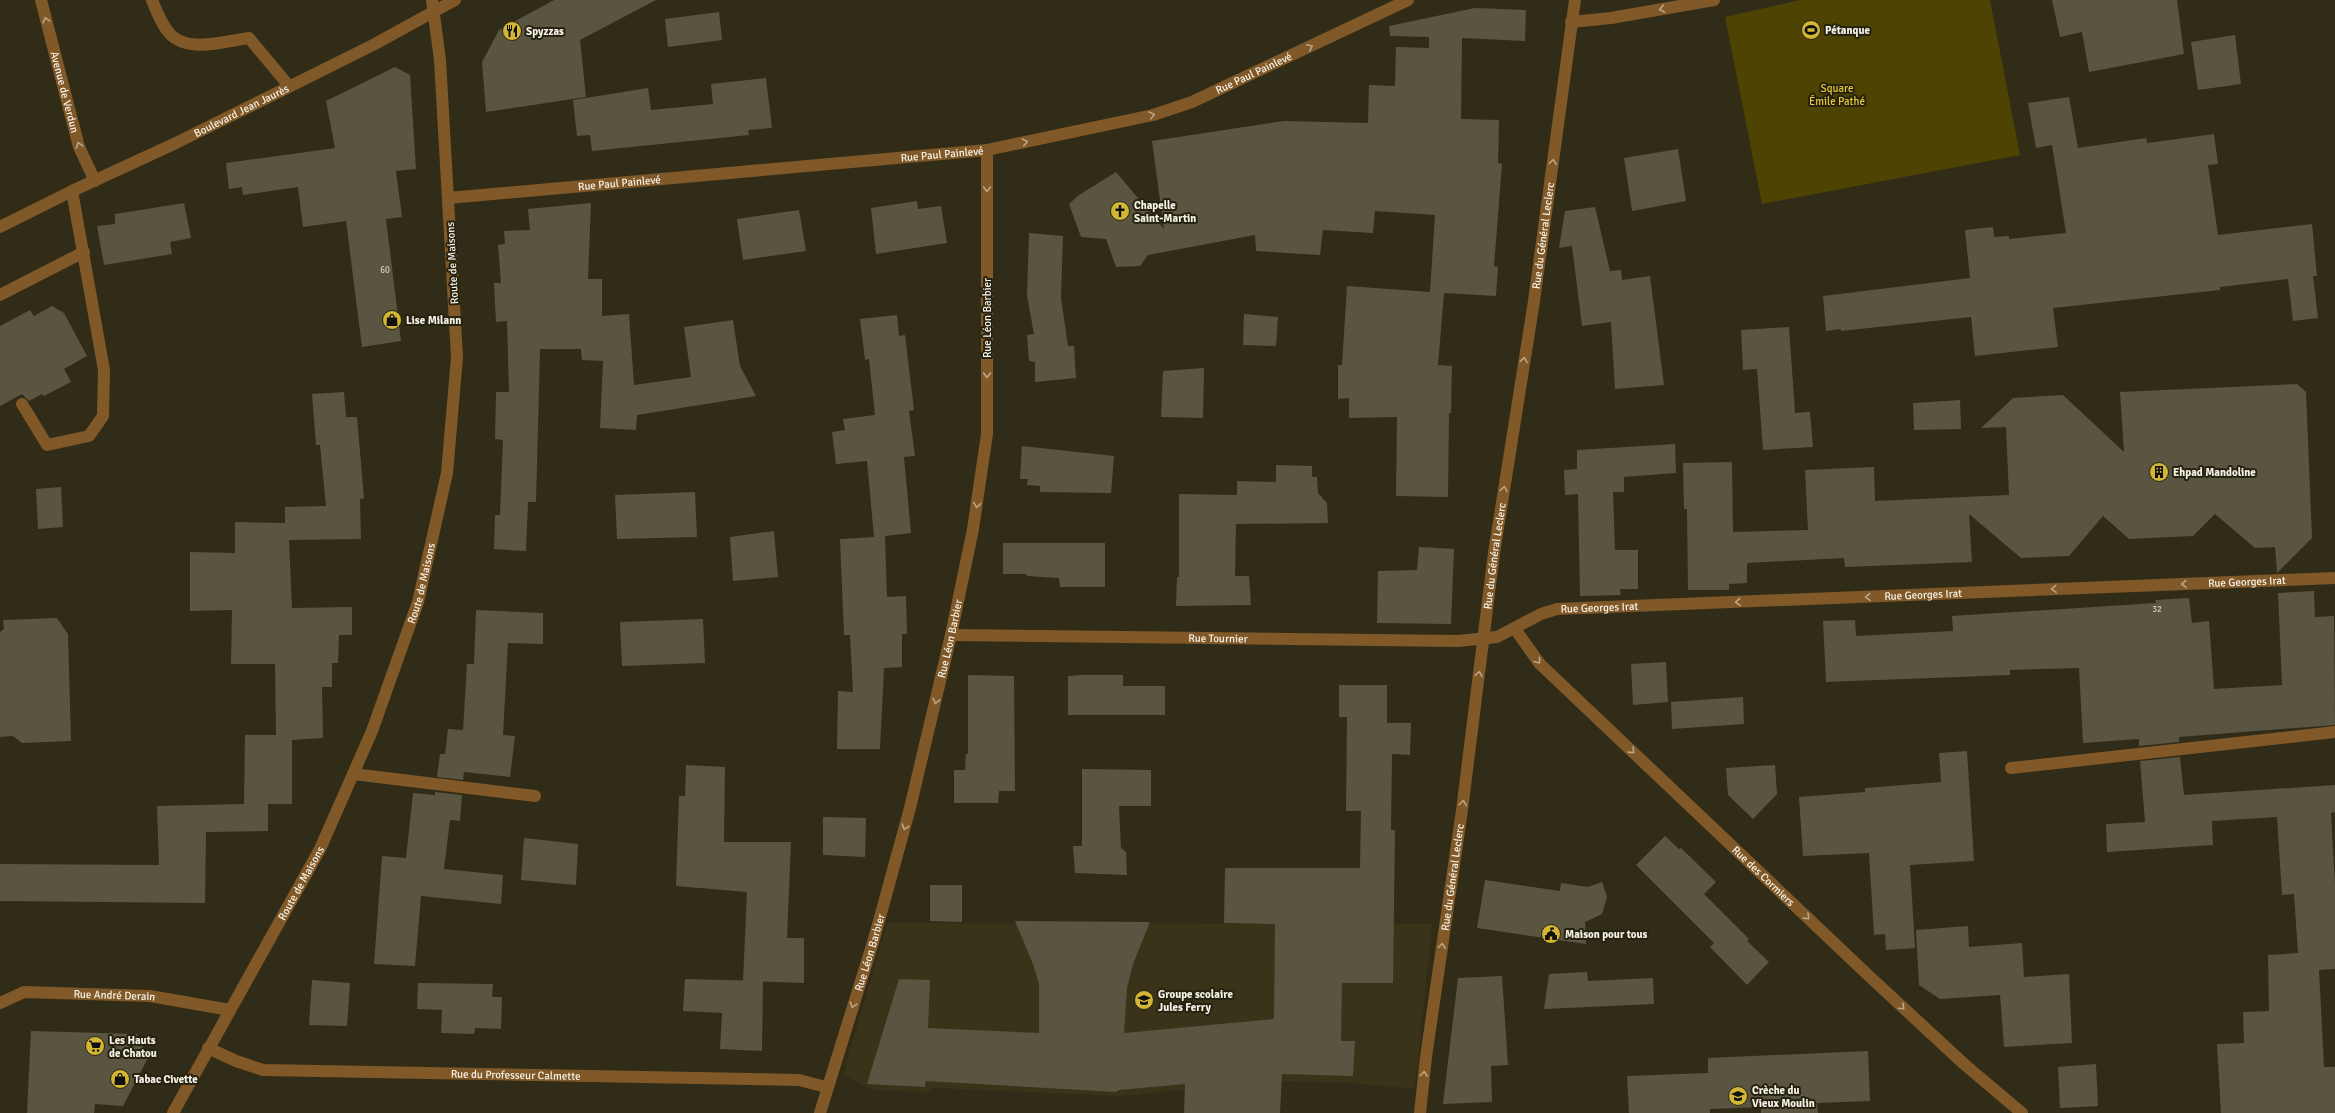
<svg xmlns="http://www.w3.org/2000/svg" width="2335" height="1113" font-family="Signika,sans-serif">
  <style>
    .built { fill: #393319 }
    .green { fill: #4e4302 }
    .building { fill: #595540 }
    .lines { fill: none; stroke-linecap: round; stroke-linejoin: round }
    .minor { stroke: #815827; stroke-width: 12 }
    .oneway { stroke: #bba687 }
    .labels { text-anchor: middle; stroke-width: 4; stroke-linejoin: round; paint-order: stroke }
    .number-label { font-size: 9px; fill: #ceccbd }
    .poi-label { font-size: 11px; font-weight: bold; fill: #f5f3e7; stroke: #26220f; text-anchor: start }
    .street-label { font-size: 11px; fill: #f5f3e7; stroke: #26220f }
    .park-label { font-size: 11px; fill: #e6c937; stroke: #26220f }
  </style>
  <rect width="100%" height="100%" fill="#302c18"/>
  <polygon class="built" points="887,923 1432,924 1415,1089 1351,1083 1276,1081 1119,1096 934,1088 927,1092 873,1090 843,1075"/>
  <polygon class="green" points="1800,0 1990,0 2020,155 1762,204 1725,17"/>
  <g class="building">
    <polygon points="554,0 656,0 580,40 586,97 486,112 482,62 499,30"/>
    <polygon points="2052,0 2177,0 2184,54 2089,72 2082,32 2060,37"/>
    <polygon points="1475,8 1526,10 1525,41 1462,38 1461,119 1499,120 1498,163 1502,164 1494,266 1498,267 1496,296 1444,293 1438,365 1452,366 1451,413 1449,413 1448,497 1396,496 1397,417 1349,418 1349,398 1338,399 1338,365 1342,365 1347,286 1430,292 1435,215 1375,211 1373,233 1323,230 1320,255 1256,251 1255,235 1148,255 1140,266 1116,267 1106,239 1081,237 1069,204 1079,195 1116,172 1164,229 1152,141 1284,121 1368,123 1369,85 1395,86 1396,47 1429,48 1429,37 1390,36 1389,26"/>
    <polygon points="719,12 722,40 668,47 665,19"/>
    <polygon points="2235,35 2241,84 2198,90 2191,42"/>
    <polygon points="395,67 410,75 416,169 396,171 402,217 386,219 401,341 362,347 346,221 303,227 298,187 243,195 242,187 229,189 226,163 335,148 326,101"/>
    <polygon points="766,78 772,128 748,130 749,135 592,151 590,135 577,136 573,100 648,88 651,110 713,104 711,84"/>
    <polygon points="2069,97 2078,148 2146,138 2147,143 2214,134 2218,164 2208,165 2218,235 2312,224 2317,276 2313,276 2318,318 2293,321 2288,279 2220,287 2220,290 2053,308 2058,347 1975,356 1971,317 1841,331 1841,329 1826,331 1823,296 1970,278 1965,230 1993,227 1994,237 2009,236 2009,239 2066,233 2052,145 2036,148 2028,103"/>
    <polygon points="1678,149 1686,201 1632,211 1624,158"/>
    <polygon points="917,201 918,209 941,206 947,243 876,254 871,208"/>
    <polygon points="184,203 191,238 170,242 172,254 104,265 97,226 115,224 115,214"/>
    <polygon points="591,203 588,279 602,279 602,316 629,314 634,385 691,377 684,327 733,320 740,366 756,396 637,415 636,430 600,428 603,361 582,360 581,349 540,349 536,502 528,502 526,551 494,549 495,515 500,515 503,440 495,439 496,392 509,392 507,321 496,322 494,283 501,283 498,245 505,244 504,231 530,230 528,209"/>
    <polygon points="1595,207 1610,271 1621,270 1622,280 1650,276 1664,385 1615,389 1611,322 1582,326 1572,246 1559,248 1565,211"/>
    <polygon points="799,210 806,251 743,260 737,219"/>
    <polygon points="1029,233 1063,236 1061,298 1068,346 1074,346 1076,378 1035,382 1035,362 1029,361 1027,335 1034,334 1027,296"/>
    <polygon points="52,306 64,313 87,356 64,369 71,382 44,396 42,394 29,401 22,394 0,406 0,326 30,310 34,316"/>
    <polygon points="1244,314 1278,317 1276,346 1243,345"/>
    <polygon points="897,315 899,336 905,335 914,410 909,411 915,456 904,457 911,533 885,536 887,597 906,596 907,634 902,634 902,667 884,668 880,749 837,749 838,691 853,692 850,635 844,635 840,539 874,537 867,461 836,464 832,432 845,430 843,419 875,415 869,359 865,360 860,319"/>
    <polygon points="1789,327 1795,413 1810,412 1813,447 1763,450 1757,369 1743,370 1741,330"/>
    <polygon points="1204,368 1203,418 1161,417 1163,371"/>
    <polygon points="2297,384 2306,392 2312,538 2277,573 2275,547 2255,548 2215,514 2193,536 2129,539 2103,516 2069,556 2021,558 1969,514 1972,562 1845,567 1844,558 1747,563 1747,583 1729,584 1729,590 1688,590 1687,509 1684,509 1683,463 1732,462 1733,532 1808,530 1805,470 1874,467 1875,501 2009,495 2006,427 1981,428 2013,398 2063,395 2124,452 2120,392"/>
    <polygon points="344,392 346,417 357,417 364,498 360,499 361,539 289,540 292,608 352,607 352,635 339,635 338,663 332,663 332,687 322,687 323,738 292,740 292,804 268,804 268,831 206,832 205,903 0,901 0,864 159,865 157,806 244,804 245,735 276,735 275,664 231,664 232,610 190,611 190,552 235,553 235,522 285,523 285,507 326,506 320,445 316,445 312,394"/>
    <polygon points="1960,400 1961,429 1914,430 1913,403"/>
    <polygon points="1675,444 1676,473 1624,477 1624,492 1613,492 1615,550 1638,550 1638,589 1620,589 1621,595 1580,596 1578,494 1565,495 1564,470 1577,469 1577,450"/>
    <polygon points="1022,446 1114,456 1111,493 1040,492 1040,486 1027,485 1028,479 1020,479"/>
    <polygon points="1276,465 1312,466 1312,477 1317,477 1318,493 1327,503 1328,523 1236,524 1235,576 1249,576 1251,605 1176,606 1177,577 1179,577 1179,494 1237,495 1237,481 1276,482"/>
    <polygon points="61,487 63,527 38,529 36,489"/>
    <polygon points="695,492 697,537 617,539 615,495"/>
    <polygon points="774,531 778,577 733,581 730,537"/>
    <polygon points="1003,543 1105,543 1105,587 1060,587 1059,578 1027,576 1026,574 1003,574"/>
    <polygon points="1419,547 1454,549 1451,624 1377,623 1378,571 1417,570"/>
    <polygon points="2314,591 2315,617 2334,616 2335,725 2179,737 2179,742 2139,746 2139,739 2083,743 2079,668 2010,670 2010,675 1826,682 1823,621 1855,620 1856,636 1953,631 1952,616 2156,603 2155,600 2189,598 2192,623 2209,621 2214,689 2282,685 2278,593"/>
    <polygon points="476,610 543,613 543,644 508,643 503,735 515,736 510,777 464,772 463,780 437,777 440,754 445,754 448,729 463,730 467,664 474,664"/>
    <polygon points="57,618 68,634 71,741 22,743 13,736 0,737 0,632 4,629 3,620"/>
    <polygon points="703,619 705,663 622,666 620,622"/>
    <polygon points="1666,662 1668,702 1633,705 1631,664"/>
    <polygon points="968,675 1014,676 1015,791 999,791 998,803 954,803 954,770 965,770 966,754 968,754"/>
    <polygon points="1080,675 1123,675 1123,686 1165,686 1165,715 1068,715 1068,676"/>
    <polygon points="1339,685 1387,685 1387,723 1411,723 1410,755 1392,754 1391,830 1395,830 1393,983 1342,983 1341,1041 1355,1041 1353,1076 1282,1074 1280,1113 1184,1113 1185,1084 1119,1090 1116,1092 926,1081 925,1087 867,1084 899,979 930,980 928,1028 1039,1033 1039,984 1033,964 1015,921 1150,922 1133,964 1127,988 1124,1033 1274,1019 1275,924 1224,923 1225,868 1360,868 1361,811 1346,811 1347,717 1339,717"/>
    <polygon points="1743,697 1744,724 1672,729 1671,702"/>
    <polygon points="1967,751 1974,861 1910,865 1915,948 1886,950 1885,934 1874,935 1869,853 1803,856 1799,797 1865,792 1865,788 1941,782 1939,753"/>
    <polygon points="2180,757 2184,795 2335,785 2335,812 2331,813 2335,884 2335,969 2319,970 2324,1067 2335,1067 2335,1113 2221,1113 2217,1044 2244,1043 2243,1012 2269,1011 2268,955 2298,953 2294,894 2282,895 2277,817 2212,821 2213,845 2107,852 2106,824 2145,822 2140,761"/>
    <polygon points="686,765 725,767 724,842 791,842 787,938 804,938 804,983 743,981 747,892 676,886 679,796 685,796"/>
    <polygon points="1775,765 1777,794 1753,819 1728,795 1726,768"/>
    <polygon points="1082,769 1151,770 1151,806 1119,806 1121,848 1126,852 1127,875 1075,873 1073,846 1082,846"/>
    <polygon points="435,792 462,795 460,821 450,820 444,869 503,875 501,904 421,896 415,966 374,964 382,856 406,858 413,793 435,795"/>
    <polygon points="823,817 866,818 865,857 823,855"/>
    <polygon points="1665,836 1679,849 1681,848 1716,882 1704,894 1749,939 1747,941 1769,962 1747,985 1710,947 1714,943 1636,865"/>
    <polygon points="524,838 578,844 576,885 521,880"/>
    <polygon points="1485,880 1560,891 1561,883 1588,887 1602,882 1607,897 1602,914 1585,922 1586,944 1477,928"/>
    <polygon points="930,885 962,885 962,922 930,921"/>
    <polygon points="1968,926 1969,947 2022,943 2024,977 2069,974 2072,1043 2004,1047 2000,995 1940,999 1919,985 1916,930"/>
    <polygon points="1587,972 1588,981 1653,978 1654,1004 1544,1009 1549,974"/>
    <polygon points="1502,976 1508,1065 1491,1066 1492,1102 1443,1104 1458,978"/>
    <polygon points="685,979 763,981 762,1051 720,1049 722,1013 683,1011"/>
    <polygon points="312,980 350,983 347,1026 309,1025"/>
    <polygon points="418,983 493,984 492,997 502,997 501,1029 475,1028 474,1034 441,1033 442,1010 417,1009"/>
    <polygon points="31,1031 137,1034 148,1058 123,1106 95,1104 94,1113 27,1113"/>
    <polygon points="1868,1051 1870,1101 1817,1103 1818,1113 1761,1113 1761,1107 1710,1109 1710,1113 1629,1113 1627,1076 1708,1073 1708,1058"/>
    <polygon points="2096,1064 2098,1106 2060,1108 2058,1067"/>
  </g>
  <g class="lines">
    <g class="minor">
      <path id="s1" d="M41,0L79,147L95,181"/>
      <path d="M152,0C157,12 162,26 171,35C190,53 226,41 249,38L289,86"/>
      <polyline points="1571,22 1611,18 1714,0"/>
      <path id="s2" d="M448,198L987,150L1153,115L1192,102L1408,0"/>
      <path id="s3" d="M0,227L72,191L176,143L373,45L455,0"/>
      <polyline points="0,295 84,252"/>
      <polyline points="22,404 47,445 89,436 103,416 104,370 72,191"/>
      <path id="s4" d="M1515,629L1540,664L1869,976L1964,1064L2022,1113"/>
      <path id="s5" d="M951,635L1458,641L1497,637L1541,614L1557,609L2335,578"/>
      <polyline points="2011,768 2335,732"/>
      <polyline points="353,774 535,796"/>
      <path id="s6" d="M0,1003L24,992L150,996L230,1010"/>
      <path id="s7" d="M208,1048L236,1061L263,1070L799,1080L826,1087"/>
      <path id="s8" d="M173,1113L320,849L372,731L418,602L447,473L457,357L440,60L432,0"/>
      <path id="s9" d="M820,1113L874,939L910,808L951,635L973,529L987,434V150"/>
      <path id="s10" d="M1420,1113L1426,1057L1462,810L1494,553L1534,301L1575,0"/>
    </g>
  </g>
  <defs><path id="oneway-chevron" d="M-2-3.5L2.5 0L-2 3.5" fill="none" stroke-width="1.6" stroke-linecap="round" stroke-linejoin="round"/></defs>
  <g class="oneway">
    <use href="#oneway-chevron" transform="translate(1662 9) rotate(170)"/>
    <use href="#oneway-chevron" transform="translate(46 20) rotate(-104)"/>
    <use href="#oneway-chevron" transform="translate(1310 47) rotate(-25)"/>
    <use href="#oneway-chevron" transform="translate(1152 115) rotate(-14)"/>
    <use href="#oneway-chevron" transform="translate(1025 142) rotate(-12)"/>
    <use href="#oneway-chevron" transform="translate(79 145) rotate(-108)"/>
    <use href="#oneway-chevron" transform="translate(1553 162) rotate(-82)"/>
    <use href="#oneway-chevron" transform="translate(987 189) rotate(90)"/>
    <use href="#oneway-chevron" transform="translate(1524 360) rotate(-81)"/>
    <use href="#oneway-chevron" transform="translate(987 375) rotate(90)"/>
    <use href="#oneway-chevron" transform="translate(1504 489) rotate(-81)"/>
    <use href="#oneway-chevron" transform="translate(977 505) rotate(98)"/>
    <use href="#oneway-chevron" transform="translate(2184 584) rotate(178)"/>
    <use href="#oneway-chevron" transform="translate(2054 589) rotate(178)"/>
    <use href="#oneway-chevron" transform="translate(1868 597) rotate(178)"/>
    <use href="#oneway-chevron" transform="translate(1738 602) rotate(178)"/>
    <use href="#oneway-chevron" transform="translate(1538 661) rotate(52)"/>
    <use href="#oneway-chevron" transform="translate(1479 674) rotate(-81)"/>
    <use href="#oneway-chevron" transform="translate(936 701) rotate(103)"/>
    <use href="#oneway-chevron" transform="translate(1632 751) rotate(44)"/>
    <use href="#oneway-chevron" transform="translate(1463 803) rotate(-83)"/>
    <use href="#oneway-chevron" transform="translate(905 827) rotate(106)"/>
    <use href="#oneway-chevron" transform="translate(1807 917) rotate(44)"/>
    <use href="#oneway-chevron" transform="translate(1442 946) rotate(-82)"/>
    <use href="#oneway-chevron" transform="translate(853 1005) rotate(107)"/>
    <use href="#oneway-chevron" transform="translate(1902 1007) rotate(43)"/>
    <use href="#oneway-chevron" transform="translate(1424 1074) rotate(-84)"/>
  </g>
  <defs>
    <symbol id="stadium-disc" viewBox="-11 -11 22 22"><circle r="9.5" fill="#d4b635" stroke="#26220f"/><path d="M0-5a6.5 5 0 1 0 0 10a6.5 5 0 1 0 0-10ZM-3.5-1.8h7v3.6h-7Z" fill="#111"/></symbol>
    <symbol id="restaurant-disc" viewBox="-11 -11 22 22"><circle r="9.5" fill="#d4b635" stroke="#26220f"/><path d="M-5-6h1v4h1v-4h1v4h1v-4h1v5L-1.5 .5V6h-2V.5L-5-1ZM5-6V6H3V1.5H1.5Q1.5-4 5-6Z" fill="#111"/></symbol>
    <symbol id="church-disc" viewBox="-11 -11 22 22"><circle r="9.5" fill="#d4b635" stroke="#26220f"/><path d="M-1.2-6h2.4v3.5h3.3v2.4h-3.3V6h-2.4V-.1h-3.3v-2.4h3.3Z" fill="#111"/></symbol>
    <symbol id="shop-disc" viewBox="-11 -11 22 22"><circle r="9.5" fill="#d4b635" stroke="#26220f"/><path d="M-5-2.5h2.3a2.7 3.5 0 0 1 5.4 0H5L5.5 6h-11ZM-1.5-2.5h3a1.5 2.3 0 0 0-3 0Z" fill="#111"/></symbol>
    <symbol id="building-disc" viewBox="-11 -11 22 22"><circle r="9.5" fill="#d4b635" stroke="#26220f"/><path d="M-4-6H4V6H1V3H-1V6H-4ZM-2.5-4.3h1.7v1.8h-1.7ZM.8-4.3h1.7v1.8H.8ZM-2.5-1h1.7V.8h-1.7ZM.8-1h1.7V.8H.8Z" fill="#111"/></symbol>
    <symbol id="civic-disc" viewBox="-11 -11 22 22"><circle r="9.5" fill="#d4b635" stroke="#26220f"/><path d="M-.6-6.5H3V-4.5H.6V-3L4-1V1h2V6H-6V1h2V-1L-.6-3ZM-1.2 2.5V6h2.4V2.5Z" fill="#111"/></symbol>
    <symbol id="school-disc" viewBox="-11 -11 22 22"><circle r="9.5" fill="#d4b635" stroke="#26220f"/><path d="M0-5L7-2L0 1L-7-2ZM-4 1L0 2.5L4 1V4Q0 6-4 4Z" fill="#111"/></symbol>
    <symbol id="supermarket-disc" viewBox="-11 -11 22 22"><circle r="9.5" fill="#d4b635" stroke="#26220f"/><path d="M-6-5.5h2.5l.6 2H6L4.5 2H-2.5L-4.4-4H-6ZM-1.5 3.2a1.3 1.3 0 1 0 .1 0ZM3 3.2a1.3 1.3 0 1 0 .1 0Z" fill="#111"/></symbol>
  </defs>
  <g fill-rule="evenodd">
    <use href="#stadium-disc" x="1800" y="19" width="22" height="22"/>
    <use href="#restaurant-disc" x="501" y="20" width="22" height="22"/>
    <use href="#church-disc" x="1109" y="200" width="22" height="22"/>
    <use href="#shop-disc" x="381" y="309" width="22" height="22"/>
    <use href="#building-disc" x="2148" y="461" width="22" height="22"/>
    <use href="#civic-disc" x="1540" y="923" width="22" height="22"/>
    <use href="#school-disc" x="1133" y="989" width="22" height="22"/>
    <use href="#supermarket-disc" x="84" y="1035" width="22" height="22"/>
    <use href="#shop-disc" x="109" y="1068" width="22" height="22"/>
    <use href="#school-disc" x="1727" y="1085" width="22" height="22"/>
  </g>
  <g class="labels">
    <g class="number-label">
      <text x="385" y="273">60</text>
      <text x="2157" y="612">32</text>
    </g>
    <g class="poi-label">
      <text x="1825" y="34">Pétanque</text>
      <text x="526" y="35">Spyzzas</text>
      <text x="1134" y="209">Chapelle<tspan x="1134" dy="13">Saint-Martin</tspan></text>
      <text x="406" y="324">Lise Milann</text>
      <text x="2173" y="476">Ehpad Mandoline</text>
      <text x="1565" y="938">Maison pour tous</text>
      <text x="1158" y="998">Groupe scolaire<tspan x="1158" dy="13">Jules Ferry</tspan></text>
      <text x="109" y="1044">Les Hauts<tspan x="109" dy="13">de Chatou</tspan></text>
      <text x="134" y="1083">Tabac Civette</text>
      <text x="1752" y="1094">Crèche du<tspan x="1752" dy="13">Vieux Moulin</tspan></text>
    </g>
    <g class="street-label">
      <text dy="4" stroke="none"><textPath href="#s2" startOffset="820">Rue Paul Painlevé</textPath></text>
      <text dy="4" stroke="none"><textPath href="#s1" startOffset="95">Avenue de Verdun</textPath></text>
      <text dy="4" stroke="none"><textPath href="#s3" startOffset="268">Boulevard Jean Jaurès</textPath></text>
      <text dy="4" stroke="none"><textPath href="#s2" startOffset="496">Rue Paul Painlevé</textPath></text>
      <text dy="4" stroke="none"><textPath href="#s2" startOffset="172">Rue Paul Painlevé</textPath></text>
      <text dy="4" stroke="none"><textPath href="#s10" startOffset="886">Rue du Général Leclerc</textPath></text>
      <text transform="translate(452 263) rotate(-93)" y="4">Route de Maisons</text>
      <text transform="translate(987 318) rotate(-90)" y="4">Rue Léon Barbier</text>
      <text dy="4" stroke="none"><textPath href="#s10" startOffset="562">Rue du Général Leclerc</textPath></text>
      <text dy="4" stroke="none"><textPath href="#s5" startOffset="1303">Rue Georges Irat</textPath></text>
      <text dy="4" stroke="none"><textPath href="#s8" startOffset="587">Route de Maisons</textPath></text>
      <text dy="4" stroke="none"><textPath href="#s5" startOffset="979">Rue Georges Irat</textPath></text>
      <text dy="4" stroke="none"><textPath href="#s5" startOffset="655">Rue Georges Irat</textPath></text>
      <text dy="4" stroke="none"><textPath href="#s5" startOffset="267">Rue Tournier</textPath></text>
      <text dy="4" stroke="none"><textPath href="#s9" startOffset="492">Rue Léon Barbier</textPath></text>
      <text dy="4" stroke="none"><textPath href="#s4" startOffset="351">Rue des Cormiers</textPath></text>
      <text dy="4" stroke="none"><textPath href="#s10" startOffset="238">Rue du Général Leclerc</textPath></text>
      <text dy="4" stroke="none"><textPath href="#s8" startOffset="263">Route de Maisons</textPath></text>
      <text dy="4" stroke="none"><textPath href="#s9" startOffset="168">Rue Léon Barbier</textPath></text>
      <text dy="4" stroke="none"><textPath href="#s6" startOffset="117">Rue André Derain</textPath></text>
      <text dy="4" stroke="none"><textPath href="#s7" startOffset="312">Rue du Professeur Calmette</textPath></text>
    </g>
    <g class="park-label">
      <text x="1837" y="92">Square<tspan x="1837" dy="13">Émile Pathé</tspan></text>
    </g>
  </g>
</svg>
